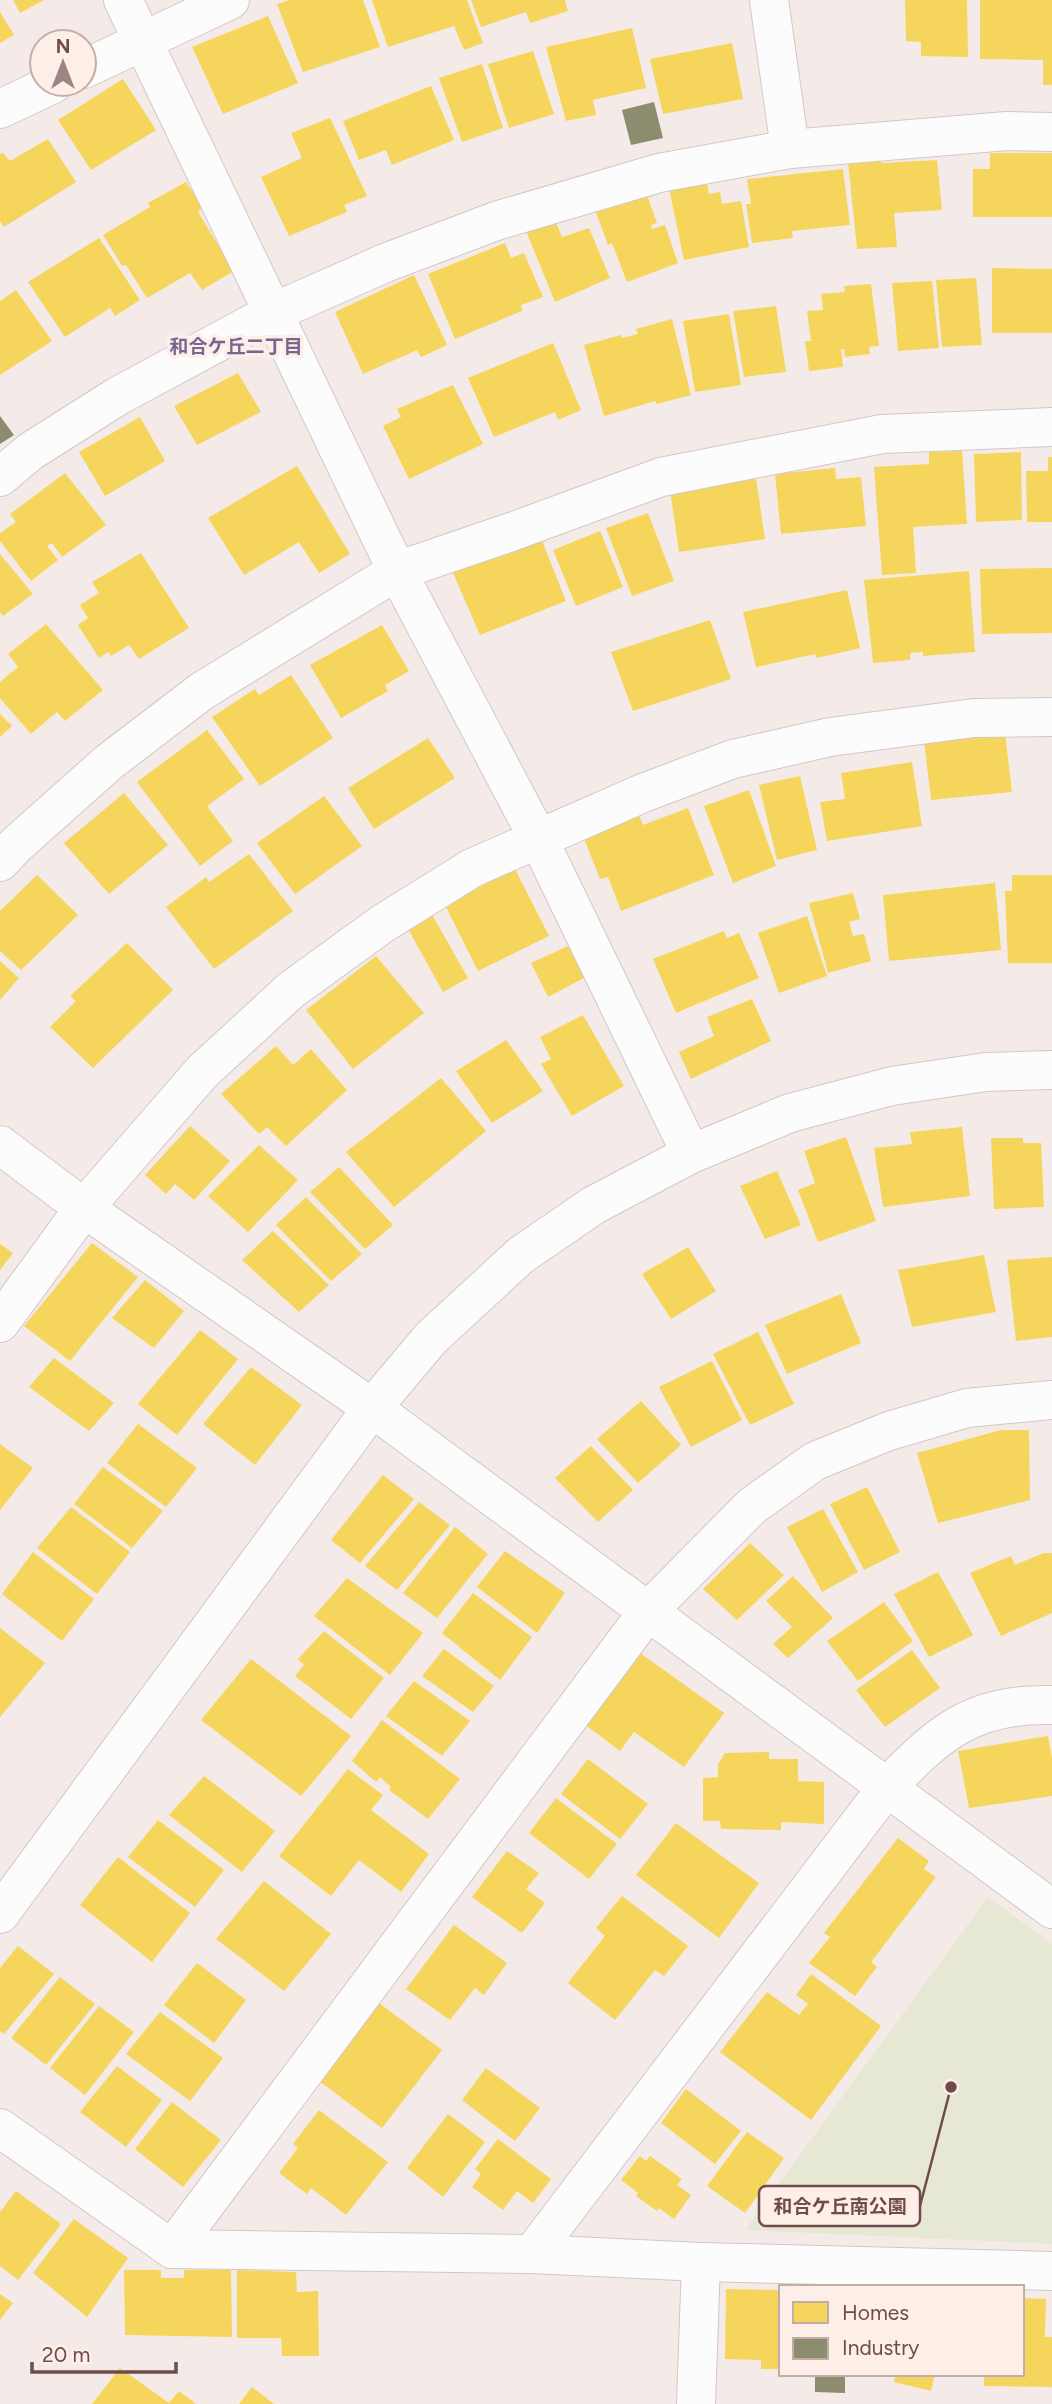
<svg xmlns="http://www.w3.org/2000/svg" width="1052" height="2404" font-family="Figtree,'Noto Sans JP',sans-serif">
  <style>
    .green { fill: #e7e8d3 }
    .homes { fill: #f6d55c }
    .industry { fill: #8c8c6e }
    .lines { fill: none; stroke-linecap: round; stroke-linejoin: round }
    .street-casing { stroke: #d2c7c5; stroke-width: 40 }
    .secondary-casing { stroke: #d3c7c4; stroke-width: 40 }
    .street { stroke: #fdfcfc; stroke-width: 38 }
    .secondary { stroke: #fdfcfc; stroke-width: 38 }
    .labels { text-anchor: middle; stroke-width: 7; stroke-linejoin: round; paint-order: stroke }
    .neighbourhood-label { font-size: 19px; font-weight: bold; fill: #766792; stroke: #fdeee8 }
    .leader { fill: none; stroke: #6f4c4b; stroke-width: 2.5 }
    .callout-dot { fill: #6f4c4b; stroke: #fdeee8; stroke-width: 2.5 }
    .callout { fill: #fdeee8; stroke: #6f4c4b; stroke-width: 2.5 }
    .callout-label { font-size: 19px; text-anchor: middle; font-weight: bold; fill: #6f4c4b }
  </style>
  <rect width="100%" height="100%" fill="#f4ebe8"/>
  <polygon class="green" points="988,1897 1052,1944 1052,2244 745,2230"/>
  <g class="homes">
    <polygon points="13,0 44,0 20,13"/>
    <polygon points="289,0 363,0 380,47 303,72 277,4"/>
    <polygon points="372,0 467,0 483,43 464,50 454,26 388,47"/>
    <polygon points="471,0 565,0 568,11 530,23 526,12 481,27"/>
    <polygon points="905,0 967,0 968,57 921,56 921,42 906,41"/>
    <polygon points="980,0 1052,0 1052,85 1043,85 1043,60 980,59"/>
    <polygon points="0,12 14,35 0,43"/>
    <polygon points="268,16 298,83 223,114 192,47"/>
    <polygon points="632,28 646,88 593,100 596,115 566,121 546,47"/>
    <polygon points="732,43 743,99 663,114 650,59"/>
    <polygon points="533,51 554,114 509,128 488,64"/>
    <polygon points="482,64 503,128 462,142 439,78"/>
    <polygon points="123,79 156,130 91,170 58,120"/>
    <polygon points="431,86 454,140 392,165 386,150 359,160 343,121"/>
    <polygon points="330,118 367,196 344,205 347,212 289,236 261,177 302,158 291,133"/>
    <polygon points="48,139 76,182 4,227 0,221 0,154 3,153 10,161"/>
    <polygon points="879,149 881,163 937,160 942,210 894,213 897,247 857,249 847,152"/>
    <polygon points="990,153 1052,153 1052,217 973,217 973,169 990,169"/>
    <polygon points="843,169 850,225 792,231 793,238 752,243 746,204 751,204 747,179"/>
    <polygon points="706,177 709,194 720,192 722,204 741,201 749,247 684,260 668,184"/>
    <polygon points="186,182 203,208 198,212 234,271 202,290 190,273 147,298 126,265 122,266 103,235 150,207 148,203"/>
    <polygon points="646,192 657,223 651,225 652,229 665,225 678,263 627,282 612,243 608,245 595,210"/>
    <polygon points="555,220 562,237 589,228 610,278 555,302 526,231"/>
    <polygon points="99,238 140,300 115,316 110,308 65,337 28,282"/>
    <polygon points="505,243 511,258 524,253 543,297 521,305 522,311 455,339 428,274"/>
    <polygon points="992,268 1052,269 1052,333 992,333"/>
    <polygon points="414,275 447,345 421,357 417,350 363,374 335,312"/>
    <polygon points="976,278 982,345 942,347 936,280"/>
    <polygon points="932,281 939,348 898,351 892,283"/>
    <polygon points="871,284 879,346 869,347 870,354 845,357 844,349 841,349 843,367 809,371 805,341 811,341 807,311 823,310 821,294 845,292 844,286"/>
    <polygon points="16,290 52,341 0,375 0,301"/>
    <polygon points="776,306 786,372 744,377 733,311"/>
    <polygon points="729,314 741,385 695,392 683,321"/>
    <polygon points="672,319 691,395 657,404 655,401 604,416 584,345 621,335 622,338 638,334 636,329"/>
    <polygon points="553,343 581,410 558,420 555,412 494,437 468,378"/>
    <polygon points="238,373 261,412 197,445 174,406"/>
    <polygon points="453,385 483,444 409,479 383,426 401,417 397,409"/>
    <polygon points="140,417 165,461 105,496 79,452"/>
    <polygon points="962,451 967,524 913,527 916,573 882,575 874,467 929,464 929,452"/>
    <polygon points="1021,452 1022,520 976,522 974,454"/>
    <polygon points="1048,457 1052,457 1052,522 1027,522 1026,471 1048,471"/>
    <polygon points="297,466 350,554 319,573 299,542 244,575 208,518"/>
    <polygon points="835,468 836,479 861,477 866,526 781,534 775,474"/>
    <polygon points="65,473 106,525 62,557 52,543 47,546 58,560 31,581 0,541 0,533 16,522 10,514"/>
    <polygon points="756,478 765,539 679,552 670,490"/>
    <polygon points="648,513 674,581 632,596 606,528"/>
    <polygon points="600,531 623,587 576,606 553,550"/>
    <polygon points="541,538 566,601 480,635 453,573"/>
    <polygon points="141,553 189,628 139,659 129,645 111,656 108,652 99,658 78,625 88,618 80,605 99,593 92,582"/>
    <polygon points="0,554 33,594 3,616 0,612"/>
    <polygon points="1052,568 1052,633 982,634 980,569"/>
    <polygon points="969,571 975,652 923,656 923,652 910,653 910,660 873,663 864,580"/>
    <polygon points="847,590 860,648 817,658 815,654 756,667 743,612"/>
    <polygon points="710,620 731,679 633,711 611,652"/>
    <polygon points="46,624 103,690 65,721 57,712 31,734 0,698 0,682 18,667 8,654"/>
    <polygon points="382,625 409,671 385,685 388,691 341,718 310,665"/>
    <polygon points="291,675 333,738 260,786 212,717 255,689 259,695"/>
    <polygon points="0,714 12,726 0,737"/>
    <polygon points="207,730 244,779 207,806 233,841 200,866 137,782"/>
    <polygon points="1005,733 1012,792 931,800 924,740"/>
    <polygon points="428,738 455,778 374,829 348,788"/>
    <polygon points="912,762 922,826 827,841 820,802 845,799 841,773"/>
    <polygon points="800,776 817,850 777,860 759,785"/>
    <polygon points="749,790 776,866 733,883 704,806"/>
    <polygon points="124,793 168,845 109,894 64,843"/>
    <polygon points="324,796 362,846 295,894 257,843"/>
    <polygon points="688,808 714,875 621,911 608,877 600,879 583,836 639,815 643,825"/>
    <polygon points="249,854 293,911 214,969 166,907 206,877 209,882"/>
    <polygon points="515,869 549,936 478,971 445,905"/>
    <polygon points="37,875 78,915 21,970 0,951 0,911"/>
    <polygon points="1012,875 1052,875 1052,963 1008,963 1005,891 1012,891"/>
    <polygon points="995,883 1001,950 889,961 883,895"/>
    <polygon points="853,893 860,919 849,922 853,936 864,934 871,961 828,973 809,903"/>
    <polygon points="431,913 468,978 443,992 407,927"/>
    <polygon points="807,916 827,976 779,993 758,933"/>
    <polygon points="724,931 727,938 739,933 759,978 676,1013 653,959"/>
    <polygon points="127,943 173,990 93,1068 50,1027 76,1001 70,996"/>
    <polygon points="568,946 584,978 548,997 531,963"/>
    <polygon points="376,956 424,1013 353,1069 306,1010"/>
    <polygon points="0,961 19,978 0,1000"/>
    <polygon points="752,999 771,1041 691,1079 679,1052 714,1036 707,1017"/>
    <polygon points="583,1015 624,1086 572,1116 541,1064 551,1059 540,1037"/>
    <polygon points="506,1040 543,1091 492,1123 456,1071"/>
    <polygon points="276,1046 293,1065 311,1049 347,1090 286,1146 267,1127 259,1134 221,1094"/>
    <polygon points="441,1078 486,1131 394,1207 346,1152"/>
    <polygon points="190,1126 230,1161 194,1200 175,1184 166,1194 145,1175"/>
    <polygon points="962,1127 970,1196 883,1207 874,1148 912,1144 910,1132"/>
    <polygon points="846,1137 876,1221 818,1242 798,1190 815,1183 804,1151"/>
    <polygon points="991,1138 1023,1138 1023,1143 1041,1143 1044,1207 994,1209"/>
    <polygon points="259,1145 298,1180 248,1232 208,1196"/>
    <polygon points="339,1167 393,1225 365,1249 310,1192"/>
    <polygon points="777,1171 801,1225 765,1239 740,1186"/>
    <polygon points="306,1197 362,1254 331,1281 276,1225"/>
    <polygon points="273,1231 329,1285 299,1312 242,1260"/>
    <polygon points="92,1243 138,1277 70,1361 24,1326"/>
    <polygon points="0,1244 13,1253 0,1270"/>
    <polygon points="688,1247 716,1291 671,1319 642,1274"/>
    <polygon points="984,1255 996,1312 912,1327 898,1270"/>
    <polygon points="1052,1257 1052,1337 1016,1341 1007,1260"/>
    <polygon points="145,1280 184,1311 154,1348 112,1318"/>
    <polygon points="841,1294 861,1343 787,1374 765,1325"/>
    <polygon points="200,1330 238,1359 177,1435 138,1404"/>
    <polygon points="758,1332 794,1404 750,1425 713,1354"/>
    <polygon points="54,1358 114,1403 89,1431 29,1387"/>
    <polygon points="712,1361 742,1420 691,1447 659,1387"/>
    <polygon points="251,1367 302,1405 255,1465 203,1424"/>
    <polygon points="641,1401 681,1445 638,1483 597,1439"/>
    <polygon points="138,1424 197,1468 166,1507 107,1463"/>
    <polygon points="1001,1430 1029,1430 1030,1500 938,1523 917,1453"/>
    <polygon points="0,1444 33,1468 0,1510"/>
    <polygon points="591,1446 633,1490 598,1522 555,1478"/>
    <polygon points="103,1467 163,1511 132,1548 74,1504"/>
    <polygon points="383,1475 414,1499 360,1563 331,1540"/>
    <polygon points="867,1487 900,1552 864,1570 830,1504"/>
    <polygon points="419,1502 450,1525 397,1590 365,1566"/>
    <polygon points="71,1507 130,1552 97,1594 37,1548"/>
    <polygon points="823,1509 858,1572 822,1592 787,1527"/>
    <polygon points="455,1527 488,1554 437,1618 403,1593"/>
    <polygon points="750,1543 784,1575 737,1620 703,1589"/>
    <polygon points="505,1551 565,1593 537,1633 477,1587"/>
    <polygon points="33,1552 94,1599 62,1641 2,1594"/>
    <polygon points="1044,1553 1052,1553 1052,1613 1001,1636 970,1573 1011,1556 1015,1565"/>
    <polygon points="938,1572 973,1635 929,1657 894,1594"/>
    <polygon points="793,1576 833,1618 788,1658 773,1644 792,1627 766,1601"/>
    <polygon points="347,1578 423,1633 390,1675 314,1616"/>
    <polygon points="473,1593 532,1637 500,1680 442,1633"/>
    <polygon points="884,1602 913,1641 858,1681 827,1641"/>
    <polygon points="0,1628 45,1663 0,1717"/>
    <polygon points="324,1631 384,1678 351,1719 295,1676 304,1665 298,1659"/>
    <polygon points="444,1649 494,1686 473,1712 422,1676"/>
    <polygon points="912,1650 940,1688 885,1727 856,1690"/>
    <polygon points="640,1653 724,1713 684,1767 634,1732 620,1751 587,1726"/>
    <polygon points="251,1659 351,1736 301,1796 201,1720"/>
    <polygon points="414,1681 470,1721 442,1756 386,1716"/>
    <polygon points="382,1720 460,1779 428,1819 389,1790 391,1787 380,1777 376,1782 352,1761"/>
    <polygon points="1048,1736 1052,1758 1052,1796 969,1808 958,1751"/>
    <polygon points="769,1752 769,1759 798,1759 798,1781 824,1782 824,1824 781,1822 781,1830 721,1829 720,1821 703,1821 703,1778 718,1777 718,1764 725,1753"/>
    <polygon points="588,1759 648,1804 620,1839 561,1794"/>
    <polygon points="348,1769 383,1795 371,1810 429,1854 401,1892 359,1860 331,1896 279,1856"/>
    <polygon points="204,1776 275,1831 242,1872 169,1815"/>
    <polygon points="556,1798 617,1844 589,1879 529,1833"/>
    <polygon points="158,1820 224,1870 195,1907 128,1857"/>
    <polygon points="676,1823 759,1883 719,1938 636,1875"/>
    <polygon points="898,1838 929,1861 924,1869 936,1877 871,1962 877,1967 855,1996 809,1963 830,1937 824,1933"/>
    <polygon points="507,1851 539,1873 526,1889 545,1903 522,1933 472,1897"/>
    <polygon points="118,1857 190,1913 152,1962 80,1905"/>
    <polygon points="264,1881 331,1934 284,1991 216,1939"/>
    <polygon points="622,1896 688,1946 664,1976 655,1970 615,2020 568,1983 605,1936 596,1928"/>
    <polygon points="454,1925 507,1963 484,1995 475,1988 450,2020 406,1989"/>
    <polygon points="18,1946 54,1974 4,2034 0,2031 0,1968"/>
    <polygon points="197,1963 246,2000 214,2043 164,2005"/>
    <polygon points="811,1974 881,2026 811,2120 720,2052 767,1992 799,2015 808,2004 796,1995"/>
    <polygon points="60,1977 95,2004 46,2065 11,2038"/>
    <polygon points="379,2003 442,2050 382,2128 319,2081"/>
    <polygon points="99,2006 134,2032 85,2095 50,2068"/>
    <polygon points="160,2012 223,2058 190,2101 126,2054"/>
    <polygon points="117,2066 162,2100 126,2147 80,2112"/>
    <polygon points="486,2068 540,2108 515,2141 462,2100"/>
    <polygon points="686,2089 741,2131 715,2164 661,2123"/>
    <polygon points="172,2102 221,2140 183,2187 135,2149"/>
    <polygon points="319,2110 388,2162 346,2215 311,2188 307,2194 279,2173 298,2148 293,2144"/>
    <polygon points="448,2114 485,2142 443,2197 407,2168"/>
    <polygon points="747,2132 784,2158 745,2213 707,2186"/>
    <polygon points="498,2139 551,2179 533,2203 517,2191 503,2210 472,2187 481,2174 475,2169"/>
    <polygon points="640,2156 646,2161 650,2156 682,2179 677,2185 691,2195 674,2219 659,2208 657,2211 636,2196 638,2193 621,2180"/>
    <polygon points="16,2191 61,2224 18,2280 0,2266 0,2212"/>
    <polygon points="74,2219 128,2258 87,2317 33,2273"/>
    <polygon points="124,2270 161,2270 161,2278 184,2278 184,2270 231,2270 232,2337 125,2335"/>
    <polygon points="237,2270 296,2272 297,2292 318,2291 319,2356 282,2356 281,2338 237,2338"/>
    <polygon points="726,2289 781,2290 781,2369 761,2369 761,2360 725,2359"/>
    <polygon points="0,2294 13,2303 0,2320"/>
    <polygon points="1022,2298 1046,2299 1045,2337 1052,2337 1052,2387 984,2386 984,2374 1022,2374"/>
    <polygon points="120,2368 169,2403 179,2391 196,2404 92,2404"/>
    <polygon points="896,2374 935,2374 931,2391 894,2382"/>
    <polygon points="252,2387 274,2404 239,2404"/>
  </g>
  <g class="industry">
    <polygon points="654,102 663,138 631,145 622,110"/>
    <polygon points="0,416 14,435 0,444"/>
    <polygon points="815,2374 845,2374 845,2393 815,2392"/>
  </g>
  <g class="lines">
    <defs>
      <g id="street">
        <polyline points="123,0 397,571 538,838 691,1154"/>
        <polyline points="769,0 790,149"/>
        <polyline points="84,69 230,0"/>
        <polyline points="0,109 53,84"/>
        <polyline points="0,477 31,451 118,396 274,312 385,263 496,221 659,173 790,149 1007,131 1052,132"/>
        <polyline points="0,862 17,844 109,762 202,691 397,571 514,531 661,477 882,434 1052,427"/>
        <polyline points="0,1145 84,1208 372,1408 1052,1909"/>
        <polyline points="0,1323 84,1208 202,1072 291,990 382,924 472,868 643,793 733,759 830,737 974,718 1052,717"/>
        <polyline points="0,2128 172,2249 532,2254 701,2262 1052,2271"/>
        <polyline points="172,2249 649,1610 752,1506 815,1461 889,1431 967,1408 1052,1400"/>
        <path d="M532,2254L887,1787C939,1733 972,1703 1052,1705"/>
        <polyline points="696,2404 701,2262"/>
      </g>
      <polyline id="secondary" points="0,1914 372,1408 431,1338 521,1255 594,1205 691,1154 790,1113 892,1086 986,1072 1052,1070"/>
    </defs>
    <use href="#street" class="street-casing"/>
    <use href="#secondary" class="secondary-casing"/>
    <use href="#street" class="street"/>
    <use href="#secondary" class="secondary"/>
  </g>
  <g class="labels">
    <g class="neighbourhood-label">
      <text x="236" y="353">和合ケ丘二丁目</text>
    </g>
  </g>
  <path class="leader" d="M951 2087L920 2206"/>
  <circle class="callout-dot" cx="951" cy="2087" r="7"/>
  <rect class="callout" x="759" y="2186" width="161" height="40" rx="7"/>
  <g class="callout-label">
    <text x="840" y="2213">和合ケ丘南公園</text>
  </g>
  <rect x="779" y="2285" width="245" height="91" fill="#fdeee8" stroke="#c4ada9" stroke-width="2"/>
  <rect x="793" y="2302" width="35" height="21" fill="#f6d55c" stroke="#c4ada9" stroke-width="2"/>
  <text x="842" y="2320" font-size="21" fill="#6f4c4b">Homes</text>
  <rect x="793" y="2338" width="35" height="21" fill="#8c8c6e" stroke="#c4ada9" stroke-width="2"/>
  <text x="842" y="2355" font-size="21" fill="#6f4c4b">Industry</text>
  <g transform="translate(63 63)"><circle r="33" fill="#fdeee8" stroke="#c4ada9" stroke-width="2"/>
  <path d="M0-5L12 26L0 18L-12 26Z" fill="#9e8482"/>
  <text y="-10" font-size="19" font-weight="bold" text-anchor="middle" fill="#6f4c4b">N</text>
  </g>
  <path d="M32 2362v10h144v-10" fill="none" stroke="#6f4c4b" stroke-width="3.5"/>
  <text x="42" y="2362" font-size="21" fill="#6f4c4b" stroke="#fdeee8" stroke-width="5" paint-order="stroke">20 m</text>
</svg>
